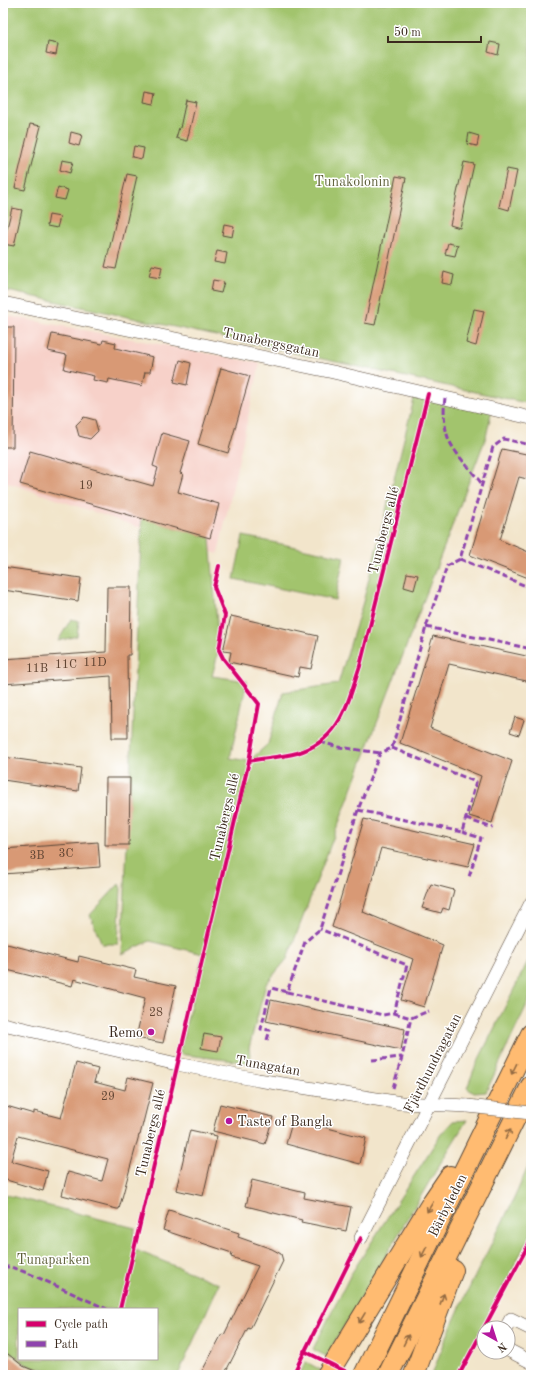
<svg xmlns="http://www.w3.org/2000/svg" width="534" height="1378" font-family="'Old Standard TT',serif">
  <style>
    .built { fill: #f7d1c9 }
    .green { fill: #a2c46d; stroke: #6e7746 }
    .building { fill: #d89975 }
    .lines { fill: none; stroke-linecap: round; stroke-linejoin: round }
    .street-casing { stroke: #564638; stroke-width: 14 }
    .primary-casing { stroke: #564638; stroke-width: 22 }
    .street { stroke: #fff; stroke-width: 13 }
    .primary { stroke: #ffbb71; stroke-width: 20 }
    .street-bridge-casing { stroke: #564638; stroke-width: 14; stroke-linecap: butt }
    .street-bridge { stroke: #fff; stroke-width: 13 }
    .quiet { stroke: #8e44ad; stroke-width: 3; stroke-dasharray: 6 3; stroke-linecap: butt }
    .cycleway-casing { stroke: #fff; stroke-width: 6 }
    .cycleway { stroke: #d6006c; stroke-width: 4 }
    .oneway { stroke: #936b43 }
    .poi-dot { fill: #b5179e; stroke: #fff; stroke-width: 1.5 }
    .labels { text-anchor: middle; stroke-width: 3; stroke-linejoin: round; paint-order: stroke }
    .number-label { font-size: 12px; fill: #624634 }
    .park-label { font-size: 14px; fill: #5f603a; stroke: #fff }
    .street-label { font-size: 14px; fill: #3b2a1e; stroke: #fff }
    .poi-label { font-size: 14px; fill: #3b2a1e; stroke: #fff; text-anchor: end }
  </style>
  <rect width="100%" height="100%" fill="#fff"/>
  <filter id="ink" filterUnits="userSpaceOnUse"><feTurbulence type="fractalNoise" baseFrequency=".025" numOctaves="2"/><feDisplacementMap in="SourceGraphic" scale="8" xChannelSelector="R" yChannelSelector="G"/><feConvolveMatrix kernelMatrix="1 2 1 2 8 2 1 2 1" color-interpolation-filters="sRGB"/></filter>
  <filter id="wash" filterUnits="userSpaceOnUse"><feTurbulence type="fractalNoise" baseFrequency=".012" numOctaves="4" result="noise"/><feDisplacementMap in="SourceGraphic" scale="16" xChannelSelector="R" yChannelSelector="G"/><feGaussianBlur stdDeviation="0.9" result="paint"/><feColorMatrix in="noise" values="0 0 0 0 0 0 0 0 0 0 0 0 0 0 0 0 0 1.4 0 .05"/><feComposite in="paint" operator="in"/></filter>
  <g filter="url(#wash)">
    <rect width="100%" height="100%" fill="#f2e5cb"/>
    <polygon class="built" points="3,315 260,363 218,554 3,481"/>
    <g class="green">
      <polygon points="3,3 531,3 531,404 3,290"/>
      <polygon points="416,391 492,409 486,437 287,959 266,984 249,1048 251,1063 179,1054 203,954 150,941 122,954 142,518 210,538 219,650 212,676 247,681 230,758 249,761 268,744 283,692 338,684 363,602"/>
      <polygon points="243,536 344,557 335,600 234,579"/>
      <polygon points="71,619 79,621 77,636 58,641"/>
      <polygon points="119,884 121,889 118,944 102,944 90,915"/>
      <polygon points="531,955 531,996 486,1092 474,1093 467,1088 475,1067"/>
      <path d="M467,1120C418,1198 374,1278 326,1356L314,1350L313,1349L351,1274L441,1134L453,1121Z"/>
      <path d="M531,1160V1234L457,1375H432C451,1321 478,1270 504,1219C514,1200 522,1180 531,1160Z"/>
      <polygon points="3,1194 135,1228 133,1249 219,1284 178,1375 69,1375 27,1365 19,1359 157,1359 157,1309 19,1309 19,1359 3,1346"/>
      <polygon points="306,1362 321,1370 319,1375 299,1375"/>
    </g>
    <g id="blocks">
      <g class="building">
        <polygon points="48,42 58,44 56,55 46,53"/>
        <polygon points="490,42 500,44 498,55 488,52"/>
        <polygon points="146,91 156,93 154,104 144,102"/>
        <polygon points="186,100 196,102 187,141 176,138 179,128 180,128"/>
        <polygon points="30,124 41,126 25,190 15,188"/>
        <polygon points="71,132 82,135 79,146 69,143"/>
        <polygon points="469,133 479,136 477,146 467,144"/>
        <polygon points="134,146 144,148 142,159 132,157"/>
        <polygon points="62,160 73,162 70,173 60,170"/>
        <polygon points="464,162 474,164 460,228 450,225"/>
        <polygon points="507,169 517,171 509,210 499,207"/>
        <polygon points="127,174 137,176 116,269 105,267"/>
        <polygon points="396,176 406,178 375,325 365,323"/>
        <polygon points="58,187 68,190 65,200 55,198"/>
        <polygon points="12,208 22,210 14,246 3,244"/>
        <polygon points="49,215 60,217 57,228 47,226"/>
        <polygon points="224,224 234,226 232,237 222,235"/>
        <polygon points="448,243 458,245 455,256 445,254"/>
        <polygon points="217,251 227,253 225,264 214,262"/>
        <polygon points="152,265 162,267 160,278 149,276"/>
        <polygon points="444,272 454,275 452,285 442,283"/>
        <polygon points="213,280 224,282 221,293 211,291"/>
        <polygon points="474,309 484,311 476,346 466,343"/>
        <polygon points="3,327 14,327 13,447 3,447"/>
        <polygon points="52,334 102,344 103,340 116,343 115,348 153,357 150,372 145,372 142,386 109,379 108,383 93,380 94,376 64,369 67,355 48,351"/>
        <polygon points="180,360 191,363 187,385 174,382"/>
        <polygon points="221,368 250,376 228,453 198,444"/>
        <polygon points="84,417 95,420 98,431 90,439 79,436 76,425"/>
        <polygon points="162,433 190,441 180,473 183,474 178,492 219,504 210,538 20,484 30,451 153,486 158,468 153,466"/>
        <polygon points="502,449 531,455 531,480 519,477 500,540 531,553 531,579 470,555"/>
        <polygon points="3,567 81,578 78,601 3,590"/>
        <polygon points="407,573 418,575 414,590 404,587"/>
        <polygon points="107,587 131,587 130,655 127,655 128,738 112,738 111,676 3,684 3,659 106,652"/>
        <polygon points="231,616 318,636 311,669 300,667 298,677 229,662 231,652 223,651"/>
        <polygon points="433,636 531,657 531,682 449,664 430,728 512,761 492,823 469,816 481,776 400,743"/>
        <polygon points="515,717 524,720 519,735 510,732"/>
        <polygon points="3,757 81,768 78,791 3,780"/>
        <polygon points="106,778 130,778 129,845 105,845"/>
        <polygon points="364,819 475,844 468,867 381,848 363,912 443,945 424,1007 401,1000 413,959 332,927"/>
        <polygon points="98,842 100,867 3,874 3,849"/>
        <polygon points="431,884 454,890 449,910 443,908 441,913 422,908"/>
        <polygon points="3,943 78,962 79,956 136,970 134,977 176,986 163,1043 136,1038 145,998 74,979 72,986 3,969"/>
        <polygon points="271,1000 405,1029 401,1050 266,1021"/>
        <polygon points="204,1034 221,1037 218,1051 201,1048"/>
        <polygon points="76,1063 98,1069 94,1082 125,1090 128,1077 153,1083 140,1135 139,1135 119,1209 117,1209 62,1195 68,1172 102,1181 108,1159 18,1136 11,1161 48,1171 43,1191 3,1179 3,1105 34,1114 34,1111 61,1118"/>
        <polygon points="220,1104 273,1117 265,1144 213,1131"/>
        <polygon points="293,1119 366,1138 360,1164 286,1144"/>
        <polygon points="190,1130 217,1136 203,1196 176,1190"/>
        <polygon points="252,1180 305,1193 304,1198 351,1207 346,1231 301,1222 302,1220 246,1206"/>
        <polygon points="169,1210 239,1233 238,1237 272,1249 281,1254 283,1261 250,1329 248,1328 224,1375 200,1375 222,1334 224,1335 258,1266 231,1257 232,1253 163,1230"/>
        <polygon points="3,1350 23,1366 45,1375 3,1375"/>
      </g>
    </g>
  </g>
  <g filter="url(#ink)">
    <use href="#blocks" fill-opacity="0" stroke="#564638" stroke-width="1"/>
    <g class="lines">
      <defs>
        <g id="street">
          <polyline points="3,303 333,372 531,418"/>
          <polyline points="3,1024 177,1064 258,1080 401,1103 468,1106"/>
          <polyline points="361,1238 531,903"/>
          <polyline points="506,1328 511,1319 531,1329"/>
          <polyline points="508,1350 531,1362"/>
        </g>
        <g id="primary">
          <polyline points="327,1375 433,1201 450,1176"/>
          <polyline points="364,1375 531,1034"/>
          <polyline points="388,1375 531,1086"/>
          <polyline points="414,1375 453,1270"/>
        </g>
      </defs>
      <use href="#street" class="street-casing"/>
      <use href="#primary" class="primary-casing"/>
      <use href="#street" class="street"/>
      <use href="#primary" class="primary"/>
      <defs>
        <polyline id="street-bridge" points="468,1106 531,1113"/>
      </defs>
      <use href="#street-bridge" class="street-bridge-casing"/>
      <use href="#street-bridge" class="street-bridge"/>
      <g class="quiet">
        <path d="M445,398C443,412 444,432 451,444C458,457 473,472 482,484"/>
        <polyline points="460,559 531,588"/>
        <polyline points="426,627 527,648 531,646"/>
        <polyline points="320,742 339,747 380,753"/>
        <polyline points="358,810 462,832 476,782 392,748"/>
        <polyline points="466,819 493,828"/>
        <polyline points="462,832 481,838 469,877"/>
        <polyline points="287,992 383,1015 394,1013 407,965 320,929"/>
        <polyline points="394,1013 411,1018 429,1011"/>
        <polyline points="267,1040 270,1030 261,1029 271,988 287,992 305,942 320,929 358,810 380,753 392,748 426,627 447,566 460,559 493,447 504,439 531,445"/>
        <polyline points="372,1060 402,1057"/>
        <polyline points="393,1088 402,1057 411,1018"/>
        <polyline points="3,1267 11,1267 30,1274 107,1309"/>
      </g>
      <defs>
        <g id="cycleway">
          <path d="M249,761C265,758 282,757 297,753C341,740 347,704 360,666L428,394"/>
          <polyline points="120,1309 249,761 259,704 223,658 219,650 225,615 214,587 219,566"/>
          <polyline points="484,1328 531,1240"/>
          <polyline points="304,1351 353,1375"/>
          <polyline points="293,1375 361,1238"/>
          <polyline points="459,1375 484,1328"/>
        </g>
      </defs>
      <use href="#cycleway" class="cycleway-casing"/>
      <use href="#cycleway" class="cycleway"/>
    </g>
    <defs><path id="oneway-shaft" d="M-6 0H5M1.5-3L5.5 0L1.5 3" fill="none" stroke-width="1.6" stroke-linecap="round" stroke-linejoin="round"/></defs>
    <g class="oneway">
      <use href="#oneway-shaft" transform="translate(514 1069) rotate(116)"/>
      <use href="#oneway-shaft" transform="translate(508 1134) rotate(-64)"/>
      <use href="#oneway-shaft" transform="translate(430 1207) rotate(122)"/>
      <use href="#oneway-shaft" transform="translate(424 1252) rotate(117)"/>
      <use href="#oneway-shaft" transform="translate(442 1299) rotate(-70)"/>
      <use href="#oneway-shaft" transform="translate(362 1318) rotate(121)"/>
      <use href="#oneway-shaft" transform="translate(406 1340) rotate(-64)"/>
    </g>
  </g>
  <g class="poi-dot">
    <circle cx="151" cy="1032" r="4"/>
    <circle cx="229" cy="1121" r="4"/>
  </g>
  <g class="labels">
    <g class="number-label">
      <text x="86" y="489">19</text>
      <text x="95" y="666">11D</text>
      <text x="66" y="668">11C</text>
      <text x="37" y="672">11B</text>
      <text x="66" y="857">3C</text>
      <text x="37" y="859">3B</text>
      <text x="156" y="1016">28</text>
      <text x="108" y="1100">29</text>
    </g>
    <g class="park-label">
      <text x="352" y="186">Tunakolonin</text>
      <text x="53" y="1264">Tunaparken</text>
    </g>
    <g class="street-label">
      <text transform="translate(271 342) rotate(12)" y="5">Tunabergsgatan</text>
      <text transform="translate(383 530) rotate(-76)" y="5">Tunabergs allé</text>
      <text transform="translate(224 817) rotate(-77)" y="5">Tunabergs allé</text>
      <text transform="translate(432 1063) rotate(-63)" y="5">Fjärdhundragatan</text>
      <text transform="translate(268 1065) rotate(10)" y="5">Tunagatan</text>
      <text transform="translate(150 1133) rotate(-77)" y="5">Tunabergs allé</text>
      <text transform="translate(447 1205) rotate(-63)" y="5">Bärbyleden</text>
    </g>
    <g class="poi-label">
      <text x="143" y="1037">Remo</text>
      <text x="237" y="1126" text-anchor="start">Taste of Bangla</text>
    </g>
  </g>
  <rect width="534" height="1378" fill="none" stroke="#fff" stroke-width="16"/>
  <rect x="18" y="1308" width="140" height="52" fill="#ffffff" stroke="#b1aaa5"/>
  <rect x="26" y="1321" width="20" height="6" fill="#d6006c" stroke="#b1aaa5"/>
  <text x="54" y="1328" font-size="12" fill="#3b2a1e">Cycle path</text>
  <rect x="26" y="1341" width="20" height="6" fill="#8e44ad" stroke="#b1aaa5"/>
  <text x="54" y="1348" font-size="12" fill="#3b2a1e">Path</text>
  <g transform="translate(496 1340) rotate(141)"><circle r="19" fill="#ffffff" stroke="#b1aaa5"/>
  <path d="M0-3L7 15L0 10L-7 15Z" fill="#b5179e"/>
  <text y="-6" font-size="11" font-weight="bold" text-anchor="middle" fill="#3b2a1e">N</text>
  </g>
  <path d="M388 36v6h93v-6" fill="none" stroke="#3b2a1e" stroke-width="2"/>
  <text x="394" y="36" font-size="12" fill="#3b2a1e" stroke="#ffffff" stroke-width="3" paint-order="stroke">50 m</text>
</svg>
